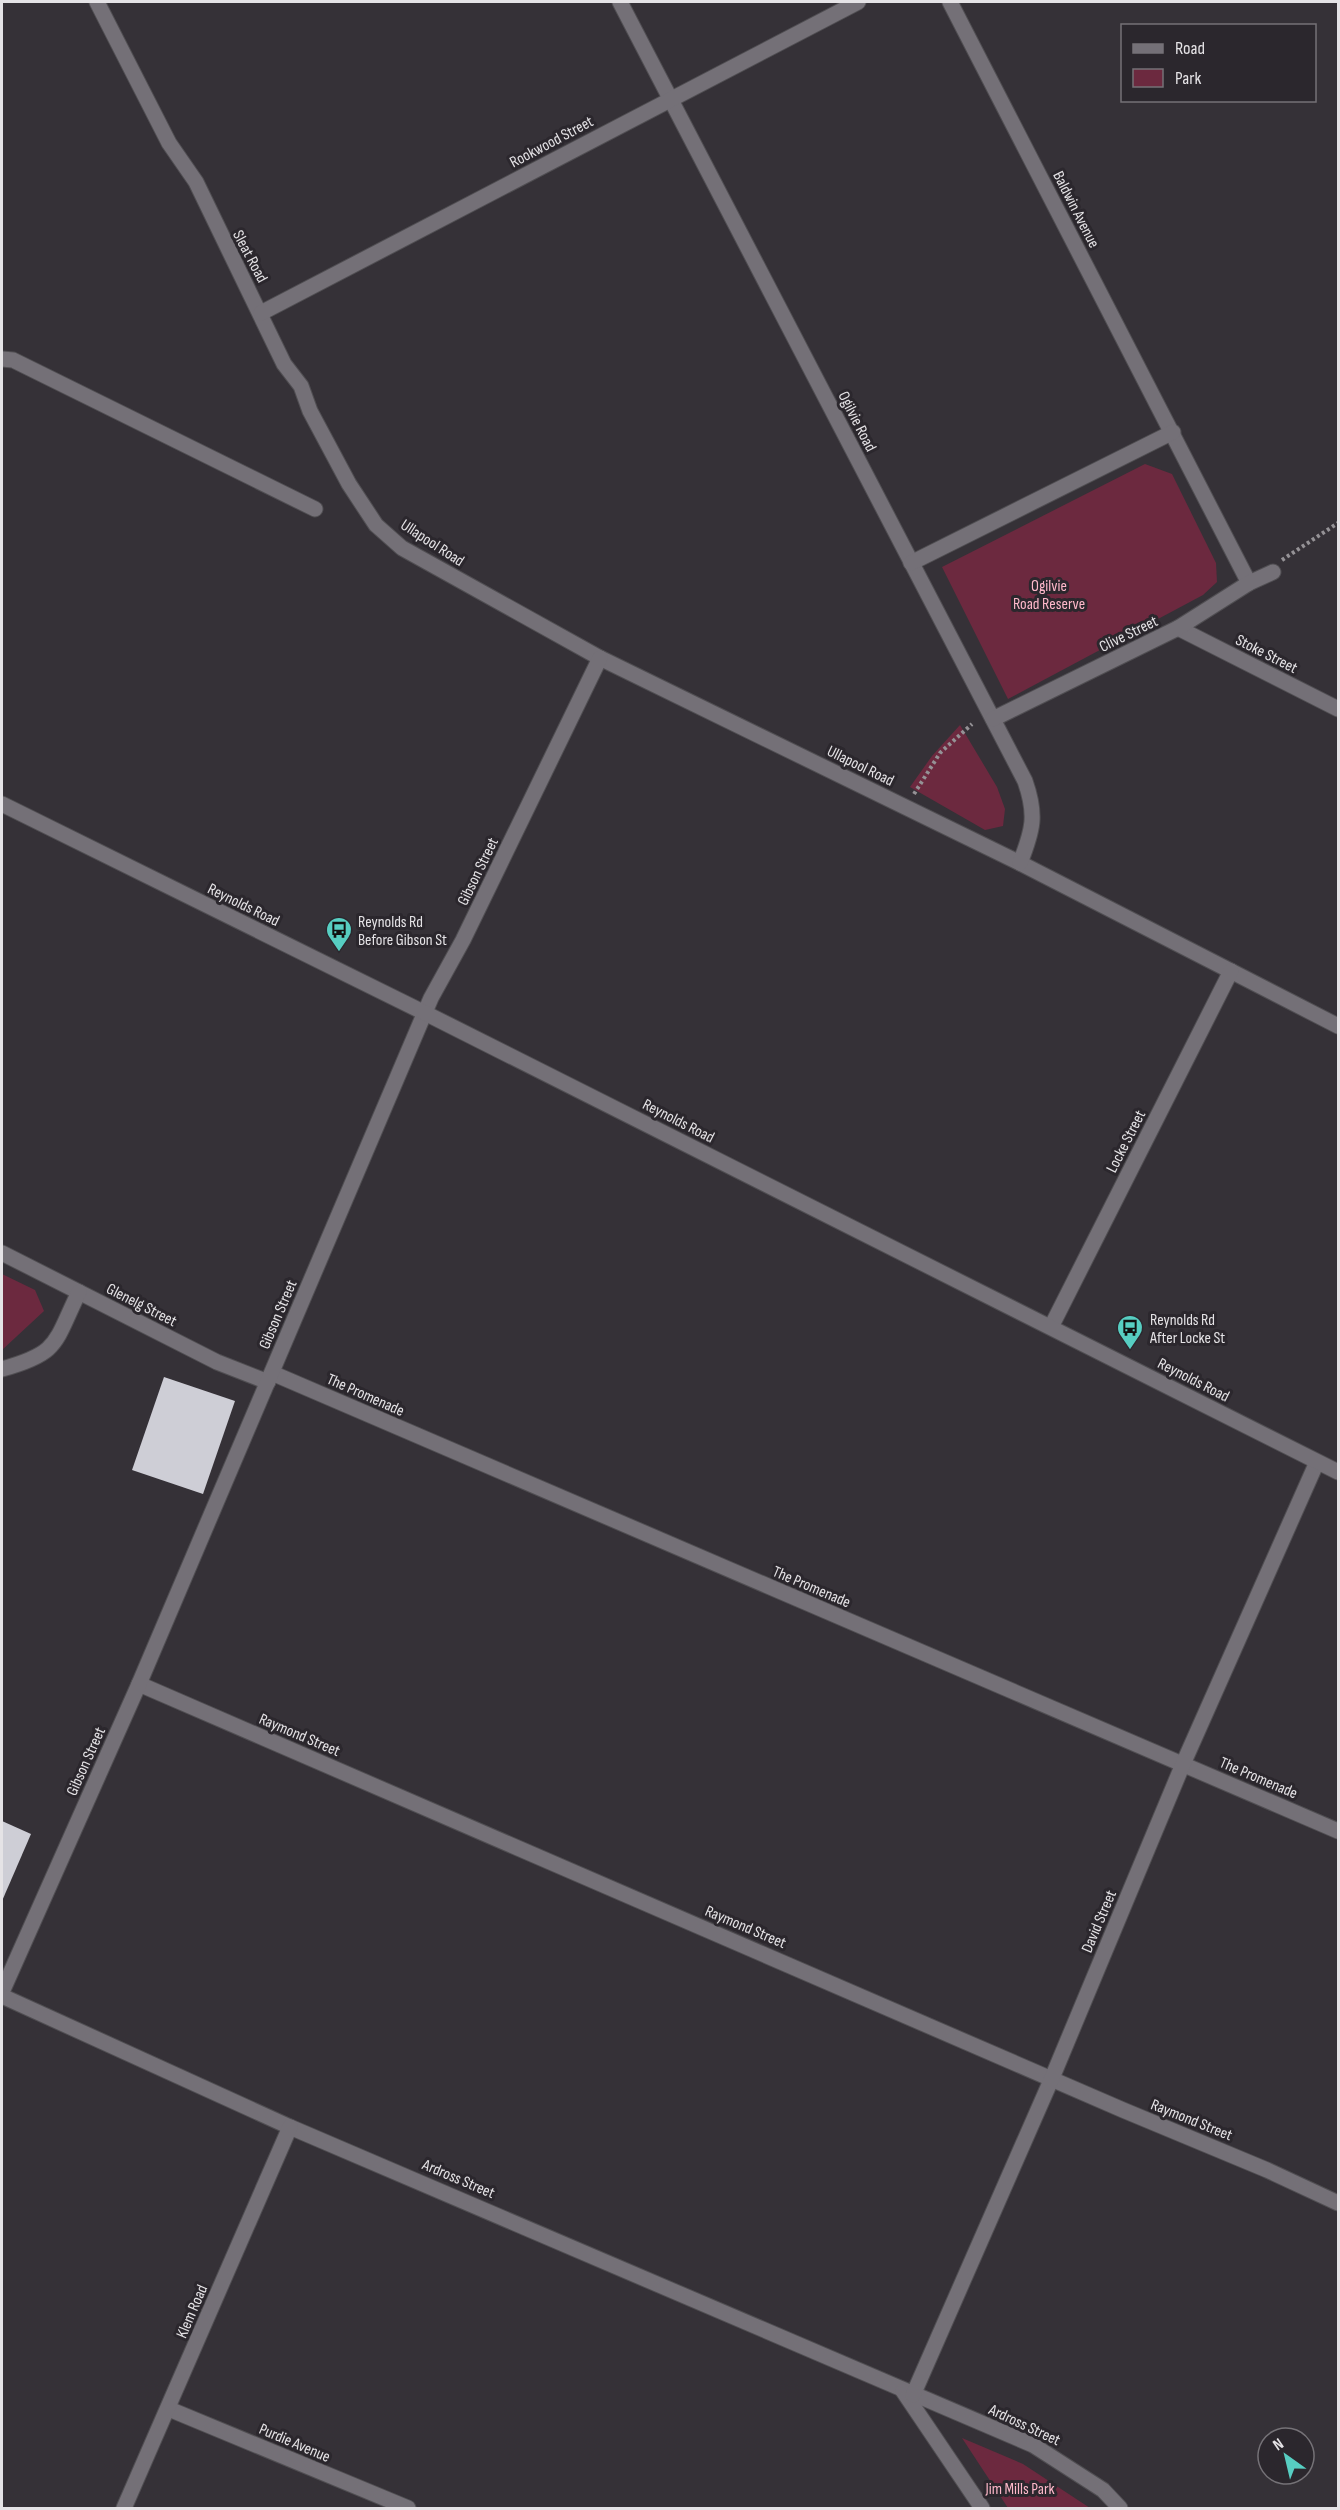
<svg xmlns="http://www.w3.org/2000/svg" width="1340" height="2510" font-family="'Sofia Sans Condensed',sans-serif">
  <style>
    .green { fill: #6c293f }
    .building { fill: #ceced6 }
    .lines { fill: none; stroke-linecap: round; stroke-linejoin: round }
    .minor-casing { stroke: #504e52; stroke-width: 17 }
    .tertiary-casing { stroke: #504e52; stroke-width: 17 }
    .path { stroke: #959296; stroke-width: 4; stroke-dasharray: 3 3; stroke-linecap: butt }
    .minor { stroke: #747077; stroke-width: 15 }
    .tertiary { stroke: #747077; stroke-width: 15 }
    .labels { text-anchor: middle; stroke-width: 6; stroke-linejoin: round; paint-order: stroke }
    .street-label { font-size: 16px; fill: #e5e3e6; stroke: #2b272d }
    .park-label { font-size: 16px; fill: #feb8ca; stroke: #2b272d }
    .poi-label { font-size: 16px; fill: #e5e3e6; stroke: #2b272d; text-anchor: start }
  </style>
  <rect width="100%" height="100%" fill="#353137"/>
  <g class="green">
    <polygon points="1145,464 1172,474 1216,563 1217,582 1203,595 1008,699 942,567"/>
    <polygon points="960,725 997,787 1005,809 1003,826 985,830 910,787 932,756"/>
    <polygon points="2,1274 35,1290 44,1311 2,1350"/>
    <polygon points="962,2438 1023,2464 1090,2508 1008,2508"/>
  </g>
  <g class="building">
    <polygon points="164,1377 235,1401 203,1494 132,1470"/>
    <polygon points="2,1821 31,1834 2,1901"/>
  </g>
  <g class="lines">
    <defs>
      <g id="minor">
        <polyline points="97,2 169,143 196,182 284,364 301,386 310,411 349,484 376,525 402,548 600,658 1020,863 1338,1026"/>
        <path d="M620,2L1025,781C1037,815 1033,830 1020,863"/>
        <polyline points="950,2 1249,583"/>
        <polyline points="261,313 858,2"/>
        <polyline points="2,359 13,360 315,509"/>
        <polyline points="911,563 1173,432"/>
        <polyline points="1178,628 1338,709"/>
        <polyline points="993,719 1178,628 1249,583 1273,572"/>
        <polyline points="2,1253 217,1362 268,1382"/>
        <polyline points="1051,1327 1231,971"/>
        <path d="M2,1369C60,1353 54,1343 79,1292"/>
        <polyline points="272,1373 1338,1831"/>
        <polyline points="139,1684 1123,2110 1267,2170 1338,2203"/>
        <polyline points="2,1992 139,1684 431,998 463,940 600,658"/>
        <polyline points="2,1996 290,2127 1033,2445 1103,2490 1120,2508"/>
        <polyline points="903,2391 982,2508"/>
        <polyline points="913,2395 1052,2078 1183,1764 1317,1462"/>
        <polyline points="169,2409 408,2508"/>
        <polyline points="124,2508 290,2127"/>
      </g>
      <polyline id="tertiary" points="2,804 425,1013 1338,1472"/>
    </defs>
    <use href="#minor" class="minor-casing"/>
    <use href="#tertiary" class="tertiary-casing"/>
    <g class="path">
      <polyline points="1282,560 1338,523"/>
      <polyline points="914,794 940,753 972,724"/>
    </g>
    <use href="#minor" class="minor"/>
    <use href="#tertiary" class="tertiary"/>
  </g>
  <defs>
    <symbol id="bus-pin" viewBox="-11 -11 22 30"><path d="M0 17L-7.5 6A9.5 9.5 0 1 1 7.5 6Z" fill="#57cec2" stroke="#2b272d"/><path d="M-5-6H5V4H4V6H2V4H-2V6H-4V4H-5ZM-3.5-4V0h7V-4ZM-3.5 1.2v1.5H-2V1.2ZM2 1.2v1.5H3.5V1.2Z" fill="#111"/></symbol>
  </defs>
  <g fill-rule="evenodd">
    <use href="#bus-pin" x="324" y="915" width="30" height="40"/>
    <use href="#bus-pin" x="1115" y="1313" width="30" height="40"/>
  </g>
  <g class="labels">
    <g class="street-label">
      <text transform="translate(551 141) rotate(-28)" y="6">Rookwood Street</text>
      <text transform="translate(1077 209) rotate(63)" y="6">Baldwin Avenue</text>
      <text transform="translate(251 256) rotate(62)" y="6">Sleat Road</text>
      <text transform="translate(858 421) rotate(63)" y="6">Ogilvie Road</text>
      <text transform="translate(433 542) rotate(33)" y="6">Ullapool Road</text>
      <text transform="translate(1128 633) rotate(-26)" y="6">Clive Street</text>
      <text transform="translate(1267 653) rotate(27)" y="6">Stoke Street</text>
      <text transform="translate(861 765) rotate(26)" y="6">Ullapool Road</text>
      <text transform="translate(477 871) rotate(-64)" y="6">Gibson Street</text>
      <text transform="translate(244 904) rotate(26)" y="6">Reynolds Road</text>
      <text transform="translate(679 1120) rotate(27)" y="6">Reynolds Road</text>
      <text transform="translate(1125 1141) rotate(-63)" y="6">Locke Street</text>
      <text transform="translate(142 1304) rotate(27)" y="6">Glenelg Street</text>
      <text transform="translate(277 1314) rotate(-67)" y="6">Gibson Street</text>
      <text transform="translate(1194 1379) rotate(27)" y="6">Reynolds Road</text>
      <text transform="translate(366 1394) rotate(24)" y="6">The Promenade</text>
      <text transform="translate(812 1586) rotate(23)" y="6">The Promenade</text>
      <text transform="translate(300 1734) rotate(23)" y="6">Raymond Street</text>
      <text transform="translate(85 1761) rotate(-66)" y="6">Gibson Street</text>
      <text transform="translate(1259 1777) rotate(23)" y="6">The Promenade</text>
      <text transform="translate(1098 1921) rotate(-67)" y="6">David Street</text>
      <text transform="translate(746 1926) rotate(23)" y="6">Raymond Street</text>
      <text transform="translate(1192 2119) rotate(22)" y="6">Raymond Street</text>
      <text transform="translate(459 2178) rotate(23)" y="6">Ardross Street</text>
      <text transform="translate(191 2311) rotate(-67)" y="6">Klem Road</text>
      <text transform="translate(1025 2424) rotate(25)" y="6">Ardross Street</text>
      <text transform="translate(295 2442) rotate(23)" y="6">Purdie Avenue</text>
    </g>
    <g class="park-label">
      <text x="1049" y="591">Ogilvie<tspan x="1049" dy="18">Road Reserve</tspan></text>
      <text x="1020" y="2494">Jim Mills Park</text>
    </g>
    <g class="poi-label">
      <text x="358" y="927">Reynolds Rd<tspan x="358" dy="18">Before Gibson St</tspan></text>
      <text x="1150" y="1325">Reynolds Rd<tspan x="1150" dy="18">After Locke St</tspan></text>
    </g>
  </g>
  <rect width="1340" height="2510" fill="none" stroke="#e5e3e6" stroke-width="6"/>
  <rect x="1121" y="24" width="195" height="78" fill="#2b272d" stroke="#757277" stroke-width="1.5"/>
  <rect x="1133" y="44" width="30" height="9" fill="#747077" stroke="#757277" stroke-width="1.5"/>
  <text x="1175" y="54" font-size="18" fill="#e5e3e6">Road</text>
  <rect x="1133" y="69" width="30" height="18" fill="#6c293f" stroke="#757277" stroke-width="1.5"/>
  <text x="1175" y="84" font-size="18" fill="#e5e3e6">Park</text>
  <g transform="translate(1286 2456) rotate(326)"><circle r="28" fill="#2b272d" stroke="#757277" stroke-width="1.5"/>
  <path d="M0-4.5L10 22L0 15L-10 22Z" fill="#57cec2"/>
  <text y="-9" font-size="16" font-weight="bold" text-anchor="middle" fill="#e5e3e6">N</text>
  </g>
</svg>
